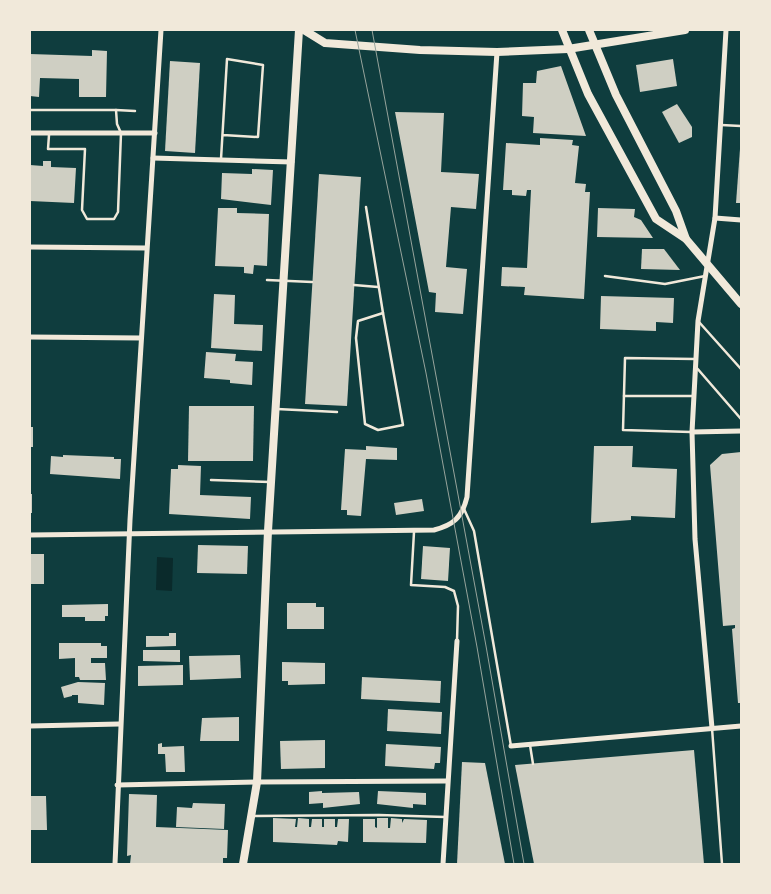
<svg xmlns="http://www.w3.org/2000/svg" width="771" height="894" font-family="'Space Grotesk',sans-serif">
  <style>
    .water { fill: #0a2a2b }
    .building { fill: #cfcfc3 }
    .lines { fill: none; stroke-linecap: round; stroke-linejoin: round }
    .service { stroke: #f1e9da; stroke-width: 2.5 }
    .minor { stroke: #f1e9da; stroke-width: 5 }
    .secondary { stroke: #f1e9da; stroke-width: 8 }
    .tram { stroke: #97a49c; stroke-width: 1 }
  </style>
  <rect width="100%" height="100%" fill="#0f3d3e"/>
  <polygon class="water" points="157,557 173,558 172,591 156,590"/>
  <g class="building">
    <polygon points="92,50 107,51 106,97 79,97 79,79 40,78 39,97 30,96 30,54 92,56"/>
    <polygon points="673,59 677,86 640,92 636,65"/>
    <polygon points="170,61 200,63 195,153 165,151"/>
    <polygon points="561,66 586,136 533,133 534,117 522,116 523,83 536,83 537,71"/>
    <polygon points="677,104 692,127 692,137 679,143 662,112"/>
    <polygon points="395,112 444,113 441,172 479,174 476,209 451,207 446,267 467,269 463,314 435,312 436,293 429,292"/>
    <polygon points="540,138 573,140 572,145 579,146 575,183 586,184 585,192 590,192 584,299 524,295 525,287 501,286 502,267 527,268 531,190 527,190 526,196 512,195 512,190 503,190 506,143 540,145"/>
    <polygon points="740,149 741,149 741,203 736,203"/>
    <polygon points="43,161 51,161 51,167 76,168 74,203 30,201 30,165 43,166"/>
    <polygon points="252,169 273,170 271,205 221,199 222,173 252,174"/>
    <polygon points="319,174 361,177 347,406 305,404"/>
    <polygon points="218,208 237,208 237,213 269,214 267,266 254,265 253,274 244,273 244,267 215,266"/>
    <polygon points="598,208 635,209 634,217 641,220 653,238 597,237"/>
    <polygon points="642,249 664,249 680,270 641,269"/>
    <polygon points="214,294 235,295 234,324 263,325 262,351 211,348"/>
    <polygon points="601,296 674,298 673,323 656,322 656,331 600,329"/>
    <polygon points="206,352 236,354 235,361 253,362 252,385 230,383 230,380 204,378"/>
    <polygon points="189,406 254,406 253,461 188,461"/>
    <rect x="30" y="427" width="3" height="20"/>
    <polygon points="366,446 397,448 397,460 366,459 361,516 347,515 347,510 341,510 345,449 366,450"/>
    <polygon points="594,446 633,446 632,467 677,469 675,518 631,516 631,520 591,523"/>
    <polygon points="741,452 741,703 738,703 732,629 735,628 735,625 723,626 710,465 722,454"/>
    <polygon points="63,455 114,457 114,459 121,459 120,479 50,474 51,456 63,457"/>
    <polygon points="178,465 201,466 200,495 251,497 250,519 169,514 171,469 178,469"/>
    <rect x="30" y="494" width="2" height="19"/>
    <polygon points="422,499 424,511 396,515 394,503"/>
    <polygon points="198,545 248,546 247,574 197,573"/>
    <polygon points="423,546 450,548 448,581 421,579"/>
    <rect x="30" y="554" width="14" height="30"/>
    <polygon points="287,603 316,603 316,607 324,607 324,629 287,629"/>
    <polygon points="108,604 108,616 105,616 105,621 85,621 85,617 62,617 62,605"/>
    <polygon points="169,633 176,633 176,646 146,647 146,636 169,636"/>
    <polygon points="59,643 101,643 101,646 107,646 107,658 91,658 91,663 105,663 106,680 80,680 79,677 75,677 75,658 59,659"/>
    <polygon points="143,650 180,650 180,662 143,661"/>
    <polygon points="240,655 241,678 190,680 189,656"/>
    <polygon points="282,662 325,663 325,684 288,685 288,681 282,681"/>
    <polygon points="183,665 183,685 138,686 138,666"/>
    <polygon points="362,677 441,681 440,703 361,699"/>
    <polygon points="78,682 105,683 104,705 78,703 78,695 72,695 72,696 64,698 61,687"/>
    <polygon points="388,709 442,712 441,734 387,731"/>
    <polygon points="239,717 239,741 200,741 202,718"/>
    <polygon points="325,740 325,768 281,769 280,741"/>
    <polygon points="162,743 162,747 184,746 185,772 166,772 165,754 158,754 158,744"/>
    <polygon points="386,744 441,747 440,763 435,763 434,769 385,766"/>
    <polygon points="694,750 704,864 534,864 515,765"/>
    <polygon points="462,762 485,763 505,864 457,864"/>
    <polygon points="322,791 322,793 359,792 360,804 323,808 323,803 309,804 309,792"/>
    <polygon points="378,791 426,793 426,805 413,804 413,808 377,804"/>
    <polygon points="129,794 157,795 156,827 228,830 227,858 223,858 223,864 130,864 131,855 127,856"/>
    <polygon points="30,796 46,796 47,830 30,830"/>
    <polygon points="193,803 225,804 224,829 176,827 177,807 192,808"/>
    <polygon points="273,818 296,819 295,827 297,827 298,818 309,819 309,827 311,827 312,819 322,819 322,827 324,827 324,819 335,819 335,827 337,827 338,819 349,819 348,842 338,841 337,845 273,842"/>
    <polygon points="377,818 388,818 388,828 390,828 391,818 402,819 402,823 404,819 427,820 426,843 363,842 363,819 375,819 375,827 377,828"/>
  </g>
  <g class="lines">
    <g class="service">
      <polyline points="30,110 116,110 117,124 121,133 118,212 114,219 87,219 82,210 85,149 48,149 49,135"/>
      <polyline points="116,110 135,111"/>
      <polyline points="721,125 741,126"/>
      <polyline points="221,159 227,59 263,65 258,137 223,135"/>
      <polyline points="366,207 383,313"/>
      <polyline points="605,276 665,284 705,276"/>
      <polyline points="267,280 312,282"/>
      <polyline points="354,285 378,287"/>
      <polygon points="383,313 403,425 378,430 365,424 356,338 358,321"/>
      <polyline points="699,322 741,369"/>
      <polyline points="696,367 741,419"/>
      <polyline points="624,396 694,396"/>
      <polyline points="277,409 337,412"/>
      <polyline points="691,432 623,430 625,358 695,359"/>
      <polyline points="211,480 270,482"/>
      <polyline points="464,509 474,531 511,746"/>
      <polyline points="414,532 411,585 445,587 454,591 458,606 457,641"/>
      <polyline points="712,728 722,864"/>
      <polyline points="530,745 533,764"/>
      <polyline points="253,816 379,815 445,817"/>
    </g>
    <g class="minor">
      <polyline points="30,133 155,133"/>
      <polyline points="153,158 292,162"/>
      <polyline points="715,218 741,220"/>
      <polyline points="30,247 146,248"/>
      <polyline points="30,337 141,338"/>
      <polyline points="692,432 741,431"/>
      <path d="M30,535L434,530C453,525 462,518 467,497L497,52"/>
      <polyline points="30,726 119,724"/>
      <polyline points="712,728 695,539 692,432 698,321 715,218 726,30"/>
      <polyline points="511,746 741,726"/>
      <polyline points="117,785 257,782 446,781"/>
      <polyline points="115,864 130,520 161,30"/>
      <polyline points="443,864 457,641"/>
    </g>
    <g class="secondary">
      <polyline points="304,30 325,43 420,50 497,52 568,49 685,30"/>
      <polyline points="562,30 588,94 656,219 686,239 741,304"/>
      <polyline points="589,30 616,95 676,211 686,239"/>
      <polyline points="243,864 257,782 268,531 299,30"/>
    </g>
    <g class="tram">
      <polyline points="355,30 426,373 477,647 514,864"/>
      <polyline points="372,30 486,646 524,864"/>
    </g>
  </g>
  <rect width="771" height="894" fill="none" stroke="#f1e9da" stroke-width="62"/>
</svg>
